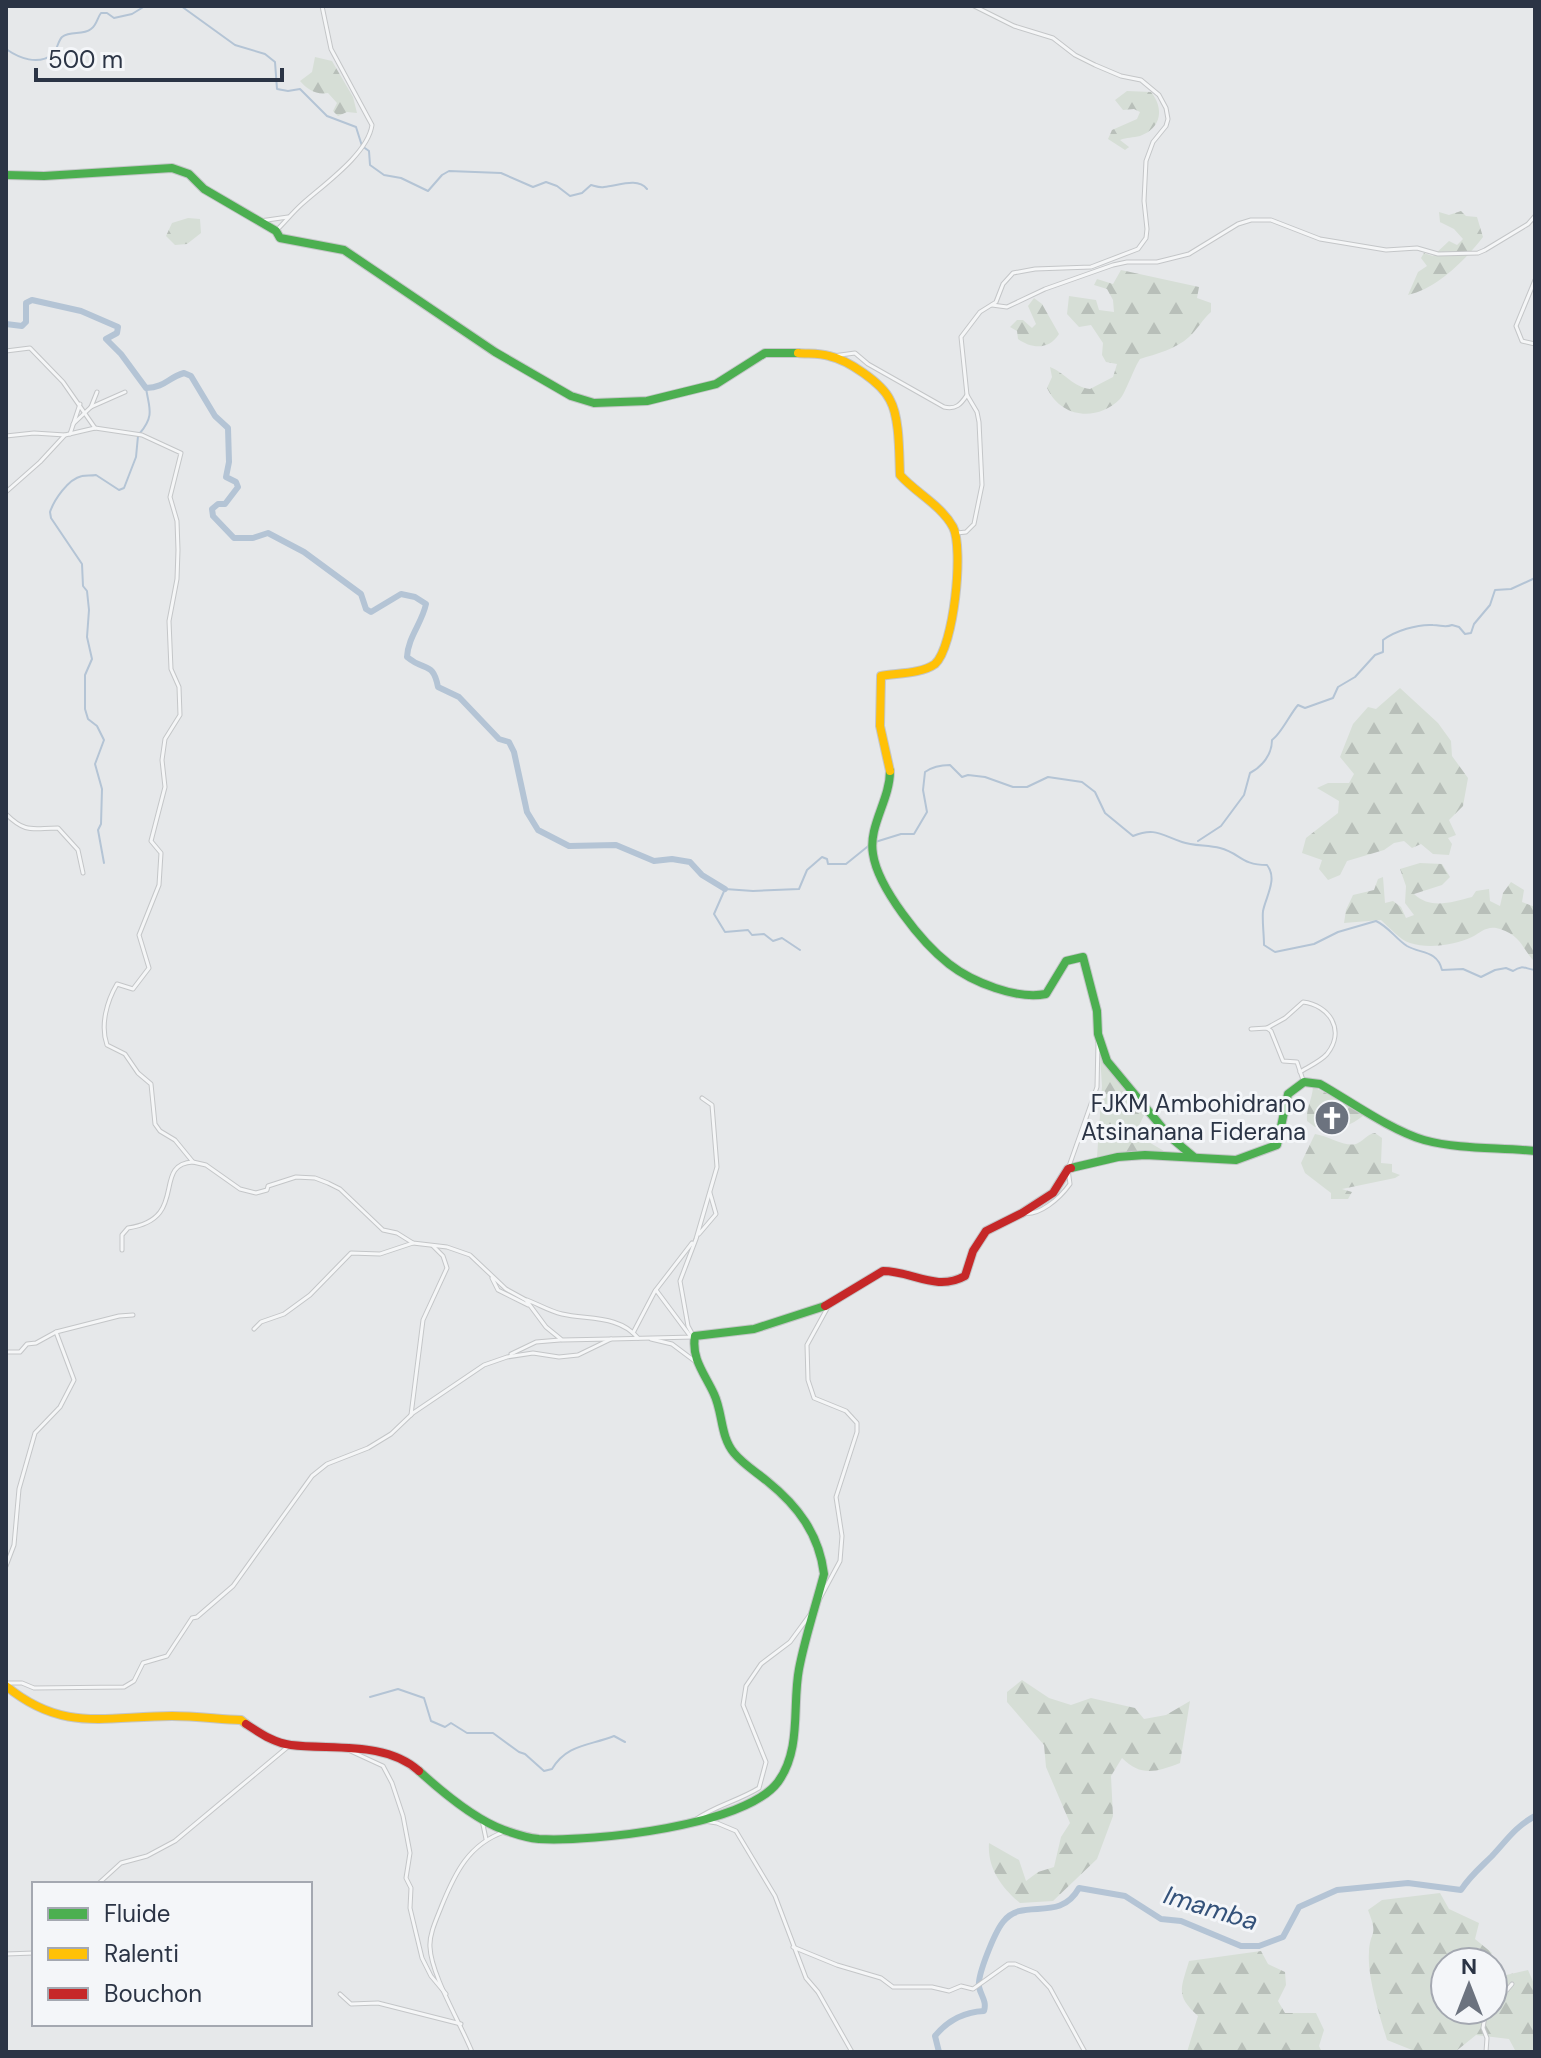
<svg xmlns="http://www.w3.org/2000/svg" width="1541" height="2058" font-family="'DM Sans',sans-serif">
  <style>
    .forest { fill: url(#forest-firs) }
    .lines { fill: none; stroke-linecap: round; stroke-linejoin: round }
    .stream { stroke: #b4c4d5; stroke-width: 2 }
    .river { stroke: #b4c4d5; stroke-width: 6 }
    .street-casing { stroke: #c4c6c8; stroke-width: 5 }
    .fast-casing { stroke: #c4c6c8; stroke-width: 10 }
    .slow-casing { stroke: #c4c6c8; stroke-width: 10 }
    .jam-casing { stroke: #c4c6c8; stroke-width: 10 }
    .street { stroke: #f5f6f7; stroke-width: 3 }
    .fast { stroke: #4caf50; stroke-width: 8 }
    .slow { stroke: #ffc107; stroke-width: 8 }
    .jam { stroke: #c62828; stroke-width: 8 }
    .labels { text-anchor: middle; stroke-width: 6; stroke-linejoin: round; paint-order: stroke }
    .poi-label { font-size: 24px; fill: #2b3445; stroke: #f4f6f9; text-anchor: end }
    .water-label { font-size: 26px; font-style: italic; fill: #34527a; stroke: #f4f6f9 }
  </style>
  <defs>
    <pattern id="forest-firs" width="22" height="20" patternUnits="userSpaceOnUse" patternTransform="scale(2)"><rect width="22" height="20" fill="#d6ded6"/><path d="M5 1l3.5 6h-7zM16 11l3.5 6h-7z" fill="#b8bfb9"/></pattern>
  </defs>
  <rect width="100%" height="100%" fill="#e6e8ea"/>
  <g class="forest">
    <path d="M315,57L332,61L353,97L357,113L347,112L338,116L333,111L337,103L328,93C316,95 308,90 300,81L312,72Z"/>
    <path d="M1127,91L1151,92C1164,108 1162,128 1140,136C1133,138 1127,137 1120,140L1129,147L1125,150L1108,139L1112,130L1137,119L1140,112L1134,109L1123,110L1115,100Z"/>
    <path d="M1461,211L1466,216L1477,217L1483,237C1465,260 1438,288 1408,295L1418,272L1427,266L1421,258L1424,253L1433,256L1449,241L1457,245L1463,239L1454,229L1440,222L1439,212L1449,215Z"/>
    <polygon points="188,218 200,219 201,233 187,244 175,245 166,236 172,223"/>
    <path d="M1121,270L1199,287L1197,298L1211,303V312C1202,320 1197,330 1189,337C1176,349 1156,354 1140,359C1134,368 1125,394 1120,399C1097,422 1061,418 1047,388L1052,377L1050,367C1065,373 1073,387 1090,389L1113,377L1117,364L1106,362L1102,355L1103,343L1091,325L1079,327L1067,314L1069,296L1096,300L1099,310L1114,312L1113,300L1107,289L1094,285L1097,279L1113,284Z"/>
    <path d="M1034,298L1042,304L1059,334C1049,350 1032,349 1018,339L1017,331L1010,327L1017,320H1023L1032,328L1036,324L1028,306Z"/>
    <polygon points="1400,688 1438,723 1451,741 1452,756 1468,778 1463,806 1449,820 1456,835 1448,838 1452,844 1449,855 1433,854 1421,844 1412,848 1404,841 1394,843 1384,850 1347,861 1340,875 1328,880 1319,869 1322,860 1302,853 1306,838 1338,813 1339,801 1317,788 1328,783 1349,783 1354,774 1340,757 1353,724 1368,707 1376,709"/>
    <path d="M1420,863L1442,864L1450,877L1442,885L1414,894C1431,910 1452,902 1472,897L1476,891L1489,889L1490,901L1500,906L1503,893L1511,882L1524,890L1522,902L1535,907V962C1522,949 1522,936 1500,929C1487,925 1482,932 1472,937C1454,945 1429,949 1410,943C1400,940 1389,927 1381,920L1344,923L1346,910L1353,895L1374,890L1378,879L1383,877L1385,903L1393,901L1401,907L1406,918L1414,915L1405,903L1406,886L1400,869Z"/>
    <polygon points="1100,1056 1146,1111 1135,1134 1164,1151 1097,1157 1102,1086"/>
    <path d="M1313,1087L1343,1101L1363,1116C1351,1125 1343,1128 1328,1128L1322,1123L1315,1127L1307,1121C1306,1108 1312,1100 1313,1087Z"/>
    <path d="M1375,1133L1382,1138L1381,1163L1392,1164V1172L1400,1175L1395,1178L1342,1189L1352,1192L1348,1199H1331V1193L1305,1173L1301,1163L1315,1134C1329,1136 1348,1149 1358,1143C1366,1139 1366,1135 1375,1133Z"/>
    <path d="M1022,1680L1049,1698L1071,1705L1091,1698L1135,1708L1144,1719L1166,1715L1190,1701L1180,1763C1156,1772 1141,1777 1122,1758L1111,1776L1113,1816L1097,1859L1053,1901L1020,1903C1002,1888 987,1868 989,1843L1019,1860L1026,1881L1038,1872L1054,1867L1061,1837L1070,1823L1046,1767L1044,1745L1007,1702V1692Z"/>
    <path d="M1440,1893L1449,1909L1479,1923L1475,1939L1492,1953L1486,1962H1445V2010H1493V1978L1528,1970L1535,1986V2052H1516L1509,2039L1476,2035L1455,2052H1417L1387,2040C1380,2016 1367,1977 1369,1952C1370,1929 1379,1938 1368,1910L1382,1900Z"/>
    <path d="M1261,1951L1268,1964L1285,1972L1286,1985L1278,2001L1285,2013H1316L1324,2030L1319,2046L1322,2052H1187L1198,2016C1175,1995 1181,1989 1189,1961Z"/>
  </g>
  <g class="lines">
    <g class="stream">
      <path d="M181,6L235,45L265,54L275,62L277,89L288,91L300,89L327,116L356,127L362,146L369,151L370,165L384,175L401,178L428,191L442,175L449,171L501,173L533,187L546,182L557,186L570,196L582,193L591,185C595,186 600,188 604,187C618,186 637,177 647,189"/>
      <path d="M6,49C19,58 38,66 53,54C57,50 58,41 62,37C71,30 82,36 91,29C97,25 97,18 101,13H107L114,18L132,14L145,6"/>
      <path d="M140,433C155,415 149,408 146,388"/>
      <path d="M1198,841L1221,826L1244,795L1250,773C1263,766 1272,754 1272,740C1281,734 1290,714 1298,705L1305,708L1333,698L1338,687L1355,677L1375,655L1383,652V640C1395,631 1417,624 1433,625C1441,625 1445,628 1452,625L1459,627L1465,634L1471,633L1474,624L1490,605L1495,590L1511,589L1535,578"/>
      <path d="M104,863L98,830L101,824L102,789L95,764L104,740L97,726L88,719L85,709V675L92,659L87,637L89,610L87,591L83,586L82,564L51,518L50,512C54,500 68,479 82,476C86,475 91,476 96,475L119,490L124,488L136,457L138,436"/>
      <path d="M800,950L782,938L773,941L764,934L752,935L748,930L725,932L714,914L725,889L753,891L799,889L807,870L822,857L827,859L828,864H846L872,843L901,834H914L927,812L923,790L925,772C932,767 942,765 950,765L962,777L968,775L985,777L1013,787H1027L1048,777L1082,782L1095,792L1105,813L1133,836C1155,827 1161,835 1182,842C1193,846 1208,845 1220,848C1240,853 1241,865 1267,865C1278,879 1266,896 1263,911C1262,921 1264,934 1264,945L1275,952L1314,944L1338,932L1376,921C1389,927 1396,939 1407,946C1421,954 1437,950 1442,970L1463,969L1481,977L1495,970L1506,968L1513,971C1523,964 1525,969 1535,970"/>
      <path d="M370,1697L398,1689L424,1698L431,1721L445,1727L451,1723L467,1733H493L519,1752L525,1754L544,1771L552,1769C567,1744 589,1746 614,1736L625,1742"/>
    </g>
    <g class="river">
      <path d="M6,324L22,326L26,322V303L32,300L81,311L118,327L117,333L106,339L121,354L146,388C166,387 167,378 184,373L191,376L215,416L228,428L229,462L226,477L236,482L238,487L225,504H218L212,509L213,516L234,538H253L268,533L304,552L361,594L366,609L371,612L401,594L415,597L426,604C422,623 408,637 407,657C425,672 433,661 438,687L459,697L499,739L509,742L514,752L527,812L538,830L569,846L616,845L654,861L672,859L690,862L702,875L725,889"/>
      <path d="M939,2052L935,2036C948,2020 964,2012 984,2011C987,2001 981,1996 979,1987C977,1975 995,1932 1003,1922C1023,1896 1059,1924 1079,1888L1125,1896L1161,1919L1181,1921L1241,1946H1259L1283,1937L1299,1907L1337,1890L1408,1883L1461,1890C1470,1876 1480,1868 1492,1856C1507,1840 1515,1827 1535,1816"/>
    </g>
    <defs>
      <g id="street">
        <polyline points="260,221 288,217"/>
        <path d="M276,231C285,222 293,212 302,204C323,185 368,154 372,125L331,49L322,6"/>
        <polyline points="1535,280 1516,326 1522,341 1535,344"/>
        <polyline points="992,305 1007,307 1045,289 1113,265 1127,262 1157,262 1189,254 1238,224 1251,220 1271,220 1320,239 1386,250 1417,248 1438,254 1478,253 1485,250 1528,224 1535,216"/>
        <polyline points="6,351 30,348 63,382 95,428"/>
        <path d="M833,356L855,353L868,364L944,407C956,410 961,404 967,395"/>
        <polyline points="91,407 125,392"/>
        <polyline points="73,424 91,407 97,392"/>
        <polyline points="70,434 80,404"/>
        <polyline points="6,436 34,433 65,435"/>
        <path d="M6,492L40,462L65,435L95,428L142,435L181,453L170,497L177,521L178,550L177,579L169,621L171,669L179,687L180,715L165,739L162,760L165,787L151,841L161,853L159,885L139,935L149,968L133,989L117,984C107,1001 100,1025 107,1045L125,1054L138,1073L151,1084L155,1124L160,1131L175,1140L193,1162L206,1165L240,1189L256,1193L267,1190L268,1186L296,1177L315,1178L328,1183L340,1189L383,1230L397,1233L413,1243L447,1247L470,1255L506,1289L526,1300L546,1327L562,1340L611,1339"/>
        <polyline points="957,533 966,532 974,524 982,485 979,422 977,412 967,395 961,337 980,312 996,302 1003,284 1013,273 1035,269 1091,267 1138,249 1146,238 1147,229 1144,201 1146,161 1153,142 1166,126 1168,119 1166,108 1159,95 1141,80 1121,76 1095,65 1075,55 1053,38 1014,26 974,6"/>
        <path d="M6,814C26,834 33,828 58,828L78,850L83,873"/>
        <path d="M1267,1028L1285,1018L1303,1002C1329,1005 1346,1030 1327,1054C1321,1061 1308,1067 1300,1072"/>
        <polyline points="1251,1029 1267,1028 1271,1031 1283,1061 1297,1062 1303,1080"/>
        <path d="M1022,1213C1039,1217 1060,1198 1070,1184L1068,1169L1097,1087L1098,1042"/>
        <polyline points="699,1234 716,1214 710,1193"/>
        <path d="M122,1250V1235L128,1228C190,1219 151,1164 193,1162"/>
        <polyline points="492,1278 498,1290 528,1305"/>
        <polyline points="656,1290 691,1337"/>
        <path d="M527,1300C538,1304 549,1311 562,1314C588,1320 619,1315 638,1338"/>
        <polyline points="254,1329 261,1322 284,1314 310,1295 351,1253 380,1254 413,1243"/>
        <polyline points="633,1333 655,1291 692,1243"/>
        <polyline points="651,1339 672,1344 696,1362"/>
        <polyline points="6,1352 20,1352 27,1344 36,1343 56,1332"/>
        <polyline points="511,1354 536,1342 560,1340"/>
        <polyline points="411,1415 423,1320 447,1268 443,1256 433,1246"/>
        <polyline points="6,1566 14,1545 19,1489 35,1433 60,1407 74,1380 56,1332 119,1316 133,1315"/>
        <polyline points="818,1602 840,1561 842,1536 836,1497 857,1432 857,1423 846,1411 814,1398 808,1380 807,1345 829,1305"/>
        <polyline points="6,1683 22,1683 34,1688 124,1687 134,1681 143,1663 167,1656 192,1618 197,1617 233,1586 312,1476 327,1464 368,1448 391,1434 413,1413 484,1365 507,1357 533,1353 559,1357 578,1355 611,1339 694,1337 688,1326 680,1281 696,1239 717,1167 712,1105 702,1098"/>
        <polyline points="346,1749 383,1766 392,1783 403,1816 410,1853 406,1878 411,1888 410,1908 422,1958 431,1976 446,1994"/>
        <polyline points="482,1820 486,1839"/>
        <path d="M695,1820C714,1806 738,1801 759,1788L766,1762L743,1705L746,1686L761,1664L790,1642L812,1612"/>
        <polyline points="704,1821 717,1823 736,1831 775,1896 806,1978 818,1992 852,2052"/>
        <polyline points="98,1884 121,1863 147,1856 175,1841 290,1745"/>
        <polyline points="793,1947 837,1965 881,1978 893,1987 932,1987 949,1991 961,1986 973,1989 1008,1964 1015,1964 1036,1973 1050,1988 1085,2052"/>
        <polyline points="6,1954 34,1953"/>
        <polyline points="340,1994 351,2004 378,2003 461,2024"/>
        <polyline points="1493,1995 1507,1990 1512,1984"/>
        <polyline points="1486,2010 1483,2028 1487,2038 1486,2052"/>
        <path d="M472,2052C461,2024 431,1975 430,1947C429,1934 437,1918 442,1905C455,1873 469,1844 504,1832"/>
      </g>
      <g id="fast">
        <polyline points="6,175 44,176 172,168 189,174 204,189 276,231 280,238 344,250 495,352 571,396 594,403 647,401 716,384 765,353 798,353"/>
        <path d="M890,771C890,800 868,826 873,854C878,888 922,943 949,964C972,982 1017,1000 1046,994L1066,961L1083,957L1097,1011L1098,1034L1107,1061L1170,1137L1194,1157"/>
        <path d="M1071,1168L1118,1157L1145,1155L1236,1160L1277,1145L1288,1094L1304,1082L1320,1084C1350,1101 1392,1131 1424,1140C1461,1150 1498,1147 1535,1151"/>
        <path d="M419,1771C441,1791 476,1820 504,1830C515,1834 528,1838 539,1839C593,1842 745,1826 778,1782C802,1749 792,1705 799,1669C805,1637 816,1605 824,1574C819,1534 798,1506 767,1481C756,1472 743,1464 734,1453C720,1436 723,1413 714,1394C705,1374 691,1359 695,1336L754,1329L825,1306"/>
      </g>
      <g id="slow">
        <path d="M798,353C808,354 820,353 829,356C848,360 882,383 890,400C900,418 899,454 900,475C916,493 941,505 953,527C964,548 954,647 935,664C921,674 897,673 881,676L880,726L890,771"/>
        <path d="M6,1686C63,1733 106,1716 172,1716C195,1716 218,1719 241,1720L246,1724"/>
      </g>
      <g id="jam">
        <path d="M825,1306L883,1271C912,1271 936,1292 965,1276L973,1251L986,1231L1022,1213L1053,1193L1068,1169L1071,1168"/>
        <path d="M246,1724C260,1733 274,1743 291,1745C332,1750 386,1741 419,1771"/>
      </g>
    </defs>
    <use href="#street" class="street-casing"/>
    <use href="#fast" class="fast-casing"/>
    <use href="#slow" class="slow-casing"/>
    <use href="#jam" class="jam-casing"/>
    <use href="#street" class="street"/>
    <use href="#fast" class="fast"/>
    <use href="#slow" class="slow"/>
    <use href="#jam" class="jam"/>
  </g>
  <defs>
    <symbol id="church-disc" viewBox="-11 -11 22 22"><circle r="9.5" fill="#6c737f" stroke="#f4f6f9"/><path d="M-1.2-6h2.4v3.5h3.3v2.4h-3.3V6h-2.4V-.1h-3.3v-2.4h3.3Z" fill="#fff"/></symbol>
  </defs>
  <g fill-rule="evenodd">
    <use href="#church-disc" x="1312" y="1098" width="40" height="40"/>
  </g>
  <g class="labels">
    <g class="poi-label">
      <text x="1306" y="1112">FJKM Ambohidrano<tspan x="1306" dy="28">Atsinanana Fiderana</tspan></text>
    </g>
    <g class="water-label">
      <text transform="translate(1211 1908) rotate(17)" y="9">Imamba</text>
    </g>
  </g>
  <rect width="1541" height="2058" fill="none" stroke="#2b3445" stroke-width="16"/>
  <rect x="32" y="1882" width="280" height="144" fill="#f4f6f9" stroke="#a4a8b1" stroke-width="2"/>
  <rect x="48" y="1908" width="40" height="12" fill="#4caf50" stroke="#a4a8b1" stroke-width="2"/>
  <text x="104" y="1922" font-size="24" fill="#2b3445">Fluide</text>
  <rect x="48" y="1948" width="40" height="12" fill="#ffc107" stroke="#a4a8b1" stroke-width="2"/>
  <text x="104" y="1962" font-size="24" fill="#2b3445">Ralenti</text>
  <rect x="48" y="1988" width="40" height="12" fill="#c62828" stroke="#a4a8b1" stroke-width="2"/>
  <text x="104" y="2002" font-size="24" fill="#2b3445">Bouchon</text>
  <g transform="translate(1469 1986)"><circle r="38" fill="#f4f6f9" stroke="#a4a8b1" stroke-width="2"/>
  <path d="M0-6L14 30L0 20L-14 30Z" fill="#6c737f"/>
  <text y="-12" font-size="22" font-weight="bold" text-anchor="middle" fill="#2b3445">N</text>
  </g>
  <path d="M36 68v12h246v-12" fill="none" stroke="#2b3445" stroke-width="4"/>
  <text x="48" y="68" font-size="24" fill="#2b3445" stroke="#f4f6f9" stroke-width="6" paint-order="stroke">500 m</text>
</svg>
